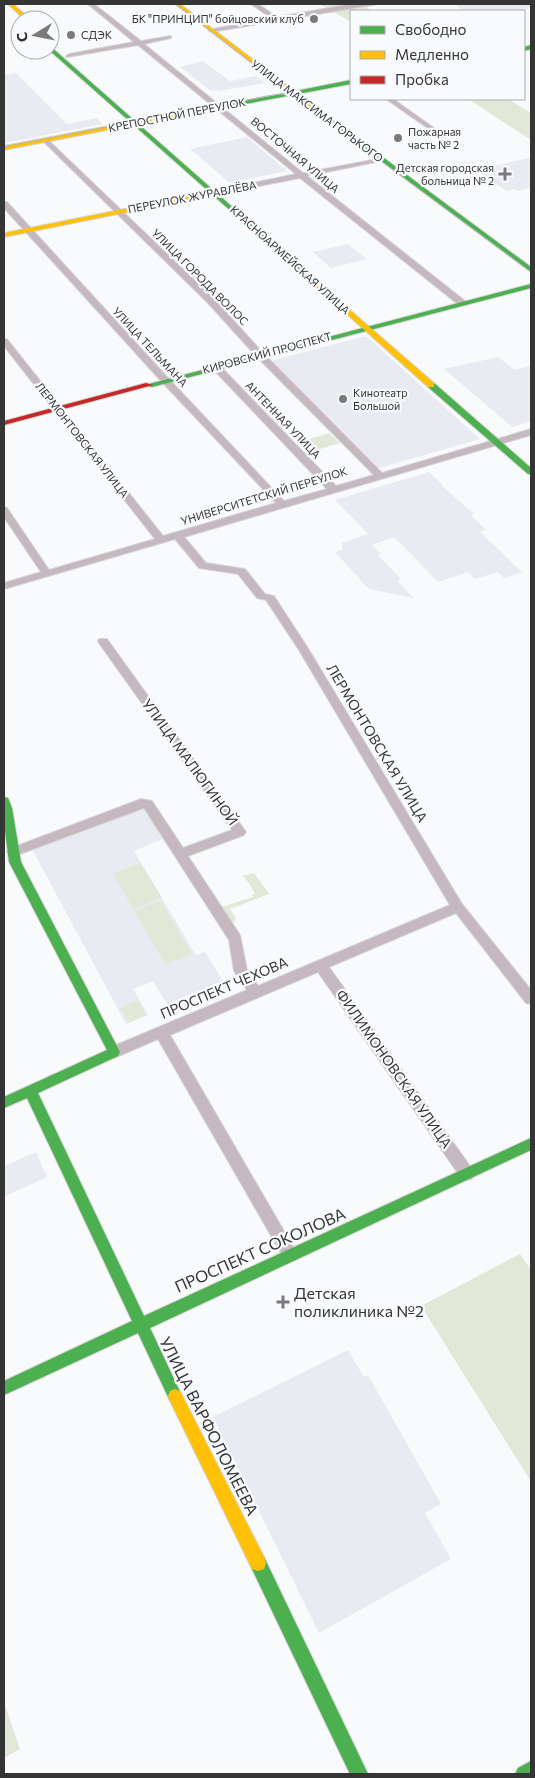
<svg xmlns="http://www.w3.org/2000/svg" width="535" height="1778" font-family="Commissioner,sans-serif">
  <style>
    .built { fill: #e9ebf2 }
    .green { fill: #e1e8d8 }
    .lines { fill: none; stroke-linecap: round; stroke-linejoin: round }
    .street-casing { stroke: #d7d7d8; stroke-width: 2 }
    .fast-casing { stroke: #d7d7d8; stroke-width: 2 }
    .slow-casing { stroke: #d7d7d8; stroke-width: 2 }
    .jam-casing { stroke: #d7d7d8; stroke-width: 2 }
    .street { fill: #c5b9bf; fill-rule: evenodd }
    .fast { fill: #4caf50; fill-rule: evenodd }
    .slow { fill: #ffc107; fill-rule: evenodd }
    .jam { fill: #c62828; fill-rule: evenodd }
    .tram { stroke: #bab4b8; stroke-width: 1 }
    .poi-dot { fill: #7a7a7b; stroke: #f8fafd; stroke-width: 2 }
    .labels { text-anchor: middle; stroke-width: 4.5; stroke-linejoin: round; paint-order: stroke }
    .far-poi-label { font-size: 11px; fill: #353536; stroke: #f8fafd; text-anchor: start }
    .far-street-label { font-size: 11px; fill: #353536; stroke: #f8fafd }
    .street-label { font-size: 14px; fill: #353536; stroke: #f8fafd }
    .near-street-label { font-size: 16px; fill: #353536; stroke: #f8fafd }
    .near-poi-label { font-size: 16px; fill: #353536; stroke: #f8fafd; text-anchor: start }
  </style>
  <rect width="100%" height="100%" fill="#f9fafc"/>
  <g class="built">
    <polygon points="453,4 531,4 531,8 515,11 465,11"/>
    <polygon points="203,61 230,81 256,76 265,83 219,91 217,90 211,91 180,67"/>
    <polygon points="16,73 67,124 97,118 103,124 4,143 4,75"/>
    <polygon points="247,137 287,171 230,183 190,149"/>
    <polygon points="529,158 531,160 531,188 518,191 514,189 507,191 475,170"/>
    <polygon points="348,244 367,259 331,268 313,252"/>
    <polygon points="366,336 480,439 376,469 270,361"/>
    <polygon points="498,357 515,370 531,366 531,421 512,427 444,369"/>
    <polygon points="429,472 442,484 441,485 474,514 471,515 486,530 480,532 522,572 504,578 498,572 475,579 468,572 438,582 394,537 372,545 381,554 378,555 401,579 397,581 414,598 369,589 335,552 342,550 342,543 368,534 335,500"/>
    <polygon points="142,807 163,839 134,851 196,955 205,952 223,981 167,1004 153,981 133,989 148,1015 126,1024 32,849"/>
    <polygon points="36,1152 47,1177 4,1197 4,1166"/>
    <polygon points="348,1350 364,1377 368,1375 441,1504 425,1513 451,1559 319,1633 213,1417"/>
  </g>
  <g class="green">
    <polygon points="320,4 362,4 372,11 351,11 351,22"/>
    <polygon points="468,99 508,99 531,113 531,140"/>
    <polygon points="329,433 340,443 313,451 303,441"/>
    <polygon points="140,863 162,898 133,909 113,873"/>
    <polygon points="254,873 269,894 230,909 236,918 233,924 222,907 253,897 252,895 255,894 251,887 252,887 243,876"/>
    <polygon points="161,901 192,954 165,964 134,911"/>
    <polygon points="138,1000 146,1015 129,1023 120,1008"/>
    <polygon points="520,1254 531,1270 530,1480 421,1306"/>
    <polygon points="4,1702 20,1749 4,1758"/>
  </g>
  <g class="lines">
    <defs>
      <g id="street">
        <polygon points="88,4 94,4 141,41 171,36 171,38 144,44 303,173 383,158 383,160 381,161 307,176 465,301 465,305 459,305 300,178 212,195 212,191 215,191 296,174 138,45 67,57 66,56 69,54 134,42"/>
        <polygon points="251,4 258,4 277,17 346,5 378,4 211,32 208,30 271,18"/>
        <polygon points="386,99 393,99 434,128 429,129"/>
        <polygon points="43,139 47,139 214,299 263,353 382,473 531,429 531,435 184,537 206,563 245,569 265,594 274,596 309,650 462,904 531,990 531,1004 526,1003 456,913 329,967 472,1169 474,1174 472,1179 467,1180 462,1179 318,972 170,1035 295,1250 298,1255 295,1260 290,1262 285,1260 158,1039 114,1058 109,1056 107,1052 109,1048 247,990 234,971 229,940 144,808 17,855 9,855 7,852 9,849 141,799 152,801 183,848 232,830 99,643 98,641 99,639 107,639 246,832 244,835 188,856 240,935 247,970 258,986 450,905 299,650 266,600 257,598 238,574 199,568 175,539 4,589 4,583 41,572 4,517 4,507 7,508 49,570 155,539 4,346 4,339 7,339 163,536 276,503 162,382 4,208 4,202 7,202 168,378 284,501 327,489 213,369 213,365 219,365 336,486 374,475 257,357 208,303 43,141"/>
      </g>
      <g id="fast">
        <polygon points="531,45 531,49 524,51 524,47"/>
        <polygon points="50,46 305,271 305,273 301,273 49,50"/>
        <polygon points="351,80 351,84 213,110 210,108"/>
        <polygon points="318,112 322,112 531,267 531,272 318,114"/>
        <polygon points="531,284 531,288 152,387 145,385"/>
        <polygon points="428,383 434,383 531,468 531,474 528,474 428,387"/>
        <polygon points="4,797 8,798 12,808 21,862 120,1052 118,1056 38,1093 144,1316 531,1138 531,1150 150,1328 182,1396 180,1401 175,1403 170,1401 138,1333 4,1395 4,1381 132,1321 27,1098 4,1108 4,1097 107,1050 9,862 4,823"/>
        <polygon points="258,1555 264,1557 368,1774 350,1774 252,1569 250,1563 252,1557"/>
        <polygon points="531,1761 531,1774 515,1774 518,1768"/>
      </g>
      <g id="slow">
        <polygon points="8,4 13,4 31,20 25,20"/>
        <polygon points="175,4 180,4 322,112 322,114 318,114"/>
        <polygon points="213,106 215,107 215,109 4,150 4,146"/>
        <polygon points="215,191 218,193 217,194 4,237 4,233"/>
        <polygon points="301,271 305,271 434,383 434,387 428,387 301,273"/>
        <polygon points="175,1389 180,1391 264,1557 266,1563 264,1569 258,1571 252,1569 170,1401 168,1396 170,1391"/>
      </g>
      <polygon id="jam" points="146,383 153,385 4,425 4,421"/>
    </defs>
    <use href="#street" class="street-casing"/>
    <use href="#fast" class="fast-casing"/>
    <use href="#slow" class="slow-casing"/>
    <use href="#jam" class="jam-casing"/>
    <use href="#street" class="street"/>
    <use href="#fast" class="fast"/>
    <use href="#slow" class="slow"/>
    <use href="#jam" class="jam"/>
    <g class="tram">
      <polyline points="176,4 327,121 531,272"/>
      <polyline points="4,147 267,96 282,94 294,96"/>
    </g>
  </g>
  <g class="poi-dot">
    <circle cx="314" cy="19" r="5"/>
    <circle cx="71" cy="35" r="5"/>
    <circle cx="398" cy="138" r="5"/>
    <path d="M502.5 166.5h5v5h5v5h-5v5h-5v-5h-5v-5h5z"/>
    <circle cx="343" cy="399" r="5"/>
    <path d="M280.5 1294.5h5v5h5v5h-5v5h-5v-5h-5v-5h5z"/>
  </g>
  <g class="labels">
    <g class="far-poi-label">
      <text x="304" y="23" text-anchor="end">БК "ПРИНЦИП" бойцовский клуб</text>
      <text x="81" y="39">СДЭК</text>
      <text x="408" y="136">Пожарная<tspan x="408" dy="13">часть № 2</tspan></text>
      <text x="494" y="172" text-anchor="end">Детская городская<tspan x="494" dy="13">больница № 2</tspan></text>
      <text x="353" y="397">Кинотеатр<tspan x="353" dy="13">Большой</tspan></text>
    </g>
    <g class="far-street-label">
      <text transform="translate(317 111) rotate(37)" y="4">УЛИЦА МАКСИМА ГОРЬКОГО</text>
      <text transform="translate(177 115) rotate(-11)" y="4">КРЕПОСТНОЙ ПЕРЕУЛОК</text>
      <text transform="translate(295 155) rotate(40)" y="4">ВОСТОЧНАЯ УЛИЦА</text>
      <text transform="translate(192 197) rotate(-11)" y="4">ПЕРЕУЛОК ЖУРАВЛЁВА</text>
      <text transform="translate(290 260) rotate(42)" y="4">КРАСНОАРМЕЙСКАЯ УЛИЦА</text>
      <text transform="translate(200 277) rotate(45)" y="4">УЛИЦА ГОРОДА ВОЛОС</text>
      <text transform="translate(150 347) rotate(47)" y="4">УЛИЦА ТЕЛЬМАНА</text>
      <text transform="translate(267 353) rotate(-15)" y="4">КИРОВСКИЙ ПРОСПЕКТ</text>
      <text transform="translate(283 420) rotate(46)" y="4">АНТЕННАЯ УЛИЦА</text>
      <text transform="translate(82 440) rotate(52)" y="4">ЛЕРМОНТОВСКАЯ УЛИЦА</text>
      <text transform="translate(264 496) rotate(-17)" y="4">УНИВЕРСИТЕТСКИЙ ПЕРЕУЛОК</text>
    </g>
    <g class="street-label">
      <text transform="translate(377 743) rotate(59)" y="5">ЛЕРМОНТОВСКАЯ УЛИЦА</text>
      <text transform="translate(190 762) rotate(54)" y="5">УЛИЦА МАЛЮГИНОЙ</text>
      <text transform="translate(224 988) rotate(-23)" y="5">ПРОСПЕКТ ЧЕХОВА</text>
      <text transform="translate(394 1069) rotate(55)" y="5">ФИЛИМОНОВСКАЯ УЛИЦА</text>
    </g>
    <g class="near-street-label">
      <text transform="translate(260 1250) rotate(-24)" y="6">ПРОСПЕКТ СОКОЛОВА</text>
      <text transform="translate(209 1426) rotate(63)" y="6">УЛИЦА ВАРФОЛОМЕЕВА</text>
    </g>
    <g class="near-poi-label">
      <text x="294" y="1299">Детская<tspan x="294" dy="18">поликлиника №2</tspan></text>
    </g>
  </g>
  <rect width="535" height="1778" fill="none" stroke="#353536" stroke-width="10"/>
  <rect x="350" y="10" width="175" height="90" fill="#f8fafd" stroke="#aaabad"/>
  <rect x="360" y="26" width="25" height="8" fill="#4caf50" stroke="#aaabad"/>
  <text x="395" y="35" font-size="15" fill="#353536">Свободно</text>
  <rect x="360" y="51" width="25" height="8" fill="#ffc107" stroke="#aaabad"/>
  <text x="395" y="60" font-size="15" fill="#353536">Медленно</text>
  <rect x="360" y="76" width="25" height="8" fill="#c62828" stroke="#aaabad"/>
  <text x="395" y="85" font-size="15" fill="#353536">Пробка</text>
  <g transform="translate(35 35) rotate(260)"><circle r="24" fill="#f8fafd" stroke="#aaabad"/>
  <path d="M0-4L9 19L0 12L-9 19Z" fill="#7a7a7b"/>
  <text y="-8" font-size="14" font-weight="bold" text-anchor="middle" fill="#353536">С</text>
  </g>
</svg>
